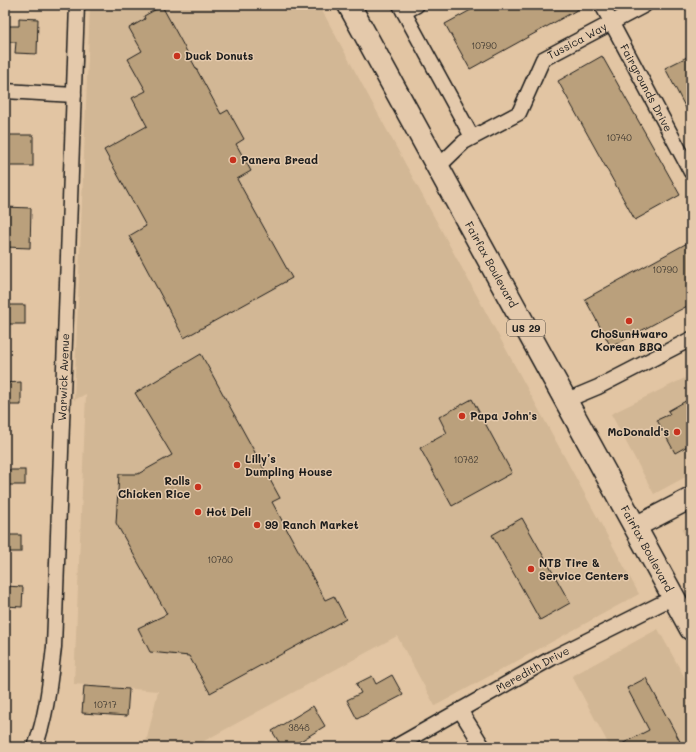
<svg xmlns="http://www.w3.org/2000/svg" width="696" height="752" font-family="Mali,sans-serif">
  <style>
    .built { fill: #d2b795 }
    .building { fill: #baa07b; stroke: #1c1c1c }
    .lines { fill: none; stroke-linecap: round; stroke-linejoin: round }
    .street-casing { stroke: #1c1c1c; stroke-width: 17 }
    .secondary-casing { stroke: #1c1c1c; stroke-width: 23 }
    .primary-casing { stroke: #1c1c1c; stroke-width: 25 }
    .street { stroke: #e4c9ab; stroke-width: 14 }
    .secondary { stroke: #e4c9ab; stroke-width: 20 }
    .primary { stroke: #e4c9ab; stroke-width: 22 }
    .poi-dot { fill: #c8321e; stroke: #e4c9ab; stroke-width: 1.5 }
    .labels { text-anchor: middle; stroke-width: 3; stroke-linejoin: round; paint-order: stroke }
    .number-label { font-size: 9px; fill: #443d34 }
    .shield { fill: #e4c9ab; stroke: #585047; stroke-width: 1 }
    .shield-label { font-size: 10px; font-weight: bold; fill: #1c1c1c }
    .street-label { font-size: 11px; fill: #1c1c1c; stroke: #e4c9ab }
    .poi-label { font-size: 11px; font-weight: bold; fill: #1c1c1c; stroke: #e4c9ab; text-anchor: start }
  </style>
  <rect width="100%" height="100%" fill="#e2c5a3"/>
  <filter id="ink" filterUnits="userSpaceOnUse"><feTurbulence type="fractalNoise" baseFrequency=".025" numOctaves="2"/><feDisplacementMap in="SourceGraphic" scale="8" xChannelSelector="R" yChannelSelector="G"/><feConvolveMatrix kernelMatrix="1 2 1 2 8 2 1 2 1" color-interpolation-filters="sRGB"/></filter>
  <g filter="url(#ink)">
    <g class="built">
      <polygon points="90,5 319,5 639,594 435,706 397,636 193,747 145,747 158,691 74,684 86,394 74,400"/>
      <polygon points="691,375 691,474 654,494 611,414"/>
      <polygon points="691,525 691,547 682,530"/>
      <polygon points="658,629 691,689 691,747 610,747 572,676"/>
    </g>
    <g class="building">
      <polygon points="480,5 586,5 470,69 445,24"/>
      <polygon points="162,6 221,114 228,110 244,139 236,144 251,171 237,179 292,278 184,338 129,236 146,226 104,150 147,126 132,98 146,91 128,59 142,51 129,28 145,19 144,16"/>
      <polygon points="19,18 38,19 37,54 15,53 16,42 5,42 6,26 19,26"/>
      <polygon points="691,55 691,118 665,68"/>
      <polygon points="602,56 680,195 635,220 558,81"/>
      <rect x="5" y="135" width="28" height="31"/>
      <polygon points="5,207 31,208 30,248 5,247"/>
      <polygon points="691,241 691,304 611,347 585,299"/>
      <rect x="5" y="305" width="20" height="19"/>
      <polygon points="201,354 280,498 272,502 325,600 334,596 346,619 210,693 189,656 150,652 138,628 167,614 116,523 119,474 138,474 172,455 135,393"/>
      <polygon points="21,382 21,405 5,405 5,383"/>
      <polygon points="691,398 691,444 675,453 657,420 670,414 668,411"/>
      <polygon points="472,399 512,473 452,506 420,448 447,433 439,417"/>
      <rect x="5" y="470" width="20" height="15"/>
      <polygon points="522,518 570,603 540,620 492,535"/>
      <rect x="5" y="535" width="16" height="17"/>
      <polygon points="5,586 23,587 22,607 5,606"/>
      <polygon points="392,675 403,695 357,719 347,700 361,693 356,684 372,676 376,684"/>
      <polygon points="646,678 683,747 616,747 649,730 627,688"/>
      <polygon points="84,686 129,689 127,716 82,713"/>
      <polygon points="313,706 325,726 291,747 282,747 272,731"/>
    </g>
    <g class="lines">
      <defs>
        <g id="street">
          <polyline points="400,5 472,137"/>
          <path id="s1" d="M602,5L691,172"/>
          <polyline points="404,12 417,5"/>
          <polyline points="5,91 74,95"/>
          <path id="s2" d="M438,167L464,142L519,113L543,59L645,5"/>
          <polyline points="567,400 598,387 691,339"/>
          <polyline points="460,710 483,747"/>
          <path id="s3" d="M35,747C47,715 50,680 54,647L77,5"/>
          <path id="s4" d="M395,747L552,658L674,597"/>
        </g>
        <polyline id="secondary" points="635,527 691,498"/>
        <g id="primary">
          <path id="s5" d="M349,5L691,629"/>
        </g>
      </defs>
      <use href="#street" class="street-casing"/>
      <use href="#secondary" class="secondary-casing"/>
      <use href="#primary" class="primary-casing"/>
      <use href="#street" class="street"/>
      <use href="#secondary" class="secondary"/>
      <use href="#primary" class="primary"/>
    </g>
  </g>
  <g class="poi-dot">
    <circle cx="177" cy="56" r="4"/>
    <circle cx="233" cy="160" r="4"/>
    <circle cx="629" cy="321" r="4"/>
    <circle cx="462" cy="416" r="4"/>
    <circle cx="677" cy="432" r="4"/>
    <circle cx="237" cy="465" r="4"/>
    <circle cx="198" cy="487" r="4"/>
    <circle cx="198" cy="512" r="4"/>
    <circle cx="257" cy="525" r="4"/>
    <circle cx="531" cy="569" r="4"/>
  </g>
  <g class="labels">
    <g class="number-label">
      <text x="484" y="49">10790</text>
      <text x="619" y="141">10740</text>
      <text x="665" y="273">10790</text>
      <text x="466" y="463">10782</text>
      <text x="220" y="563">10780</text>
      <text x="105" y="708">10717</text>
      <text x="299" y="731">3848</text>
    </g>
    <rect class="shield" x="507" y="320" width="38" height="16" rx="3"/>
    <g class="shield-label">
      <text x="526" y="332">US 29</text>
    </g>
    <g class="street-label">
      <text dy="4" stroke="none"><textPath href="#s2" startOffset="196">Tussica Way</textPath></text>
      <text dy="4" stroke="none"><textPath href="#s1" startOffset="94">Fairgrounds Drive</textPath></text>
      <text dy="4" stroke="none"><textPath href="#s5" startOffset="296">Fairfax Boulevard</textPath></text>
      <text dy="4" stroke="none"><textPath href="#s3" startOffset="372">Warwick Avenue</textPath></text>
      <text dy="4" stroke="none"><textPath href="#s5" startOffset="620">Fairfax Boulevard</textPath></text>
      <text dy="4" stroke="none"><textPath href="#s4" startOffset="158">Meredith Drive</textPath></text>
    </g>
    <g class="poi-label">
      <text x="185" y="60">Duck Donuts</text>
      <text x="241" y="164">Panera Bread</text>
      <text x="629" y="338" text-anchor="middle">ChoSunHwaro<tspan x="629" dy="13">Korean BBQ</tspan></text>
      <text x="470" y="420">Papa John's</text>
      <text x="669" y="436" text-anchor="end">McDonald's</text>
      <text x="245" y="463">Lilly’s<tspan x="245" dy="13">Dumpling House</tspan></text>
      <text x="190" y="485" text-anchor="end">Rolls<tspan x="190" dy="13">Chicken Rice</tspan></text>
      <text x="206" y="516">Hot Deli</text>
      <text x="265" y="529">99 Ranch Market</text>
      <text x="539" y="567">NTB Tire &amp;<tspan x="539" dy="13">Service Centers</tspan></text>
    </g>
  </g>
  <rect width="696" height="752" fill="none" stroke="#e4c9ab" stroke-width="20"/>
  <rect x="10" y="10" width="676" height="732" fill="none" stroke="#1c1c1c" stroke-width="1.5" filter="url(#ink)"/>
</svg>
